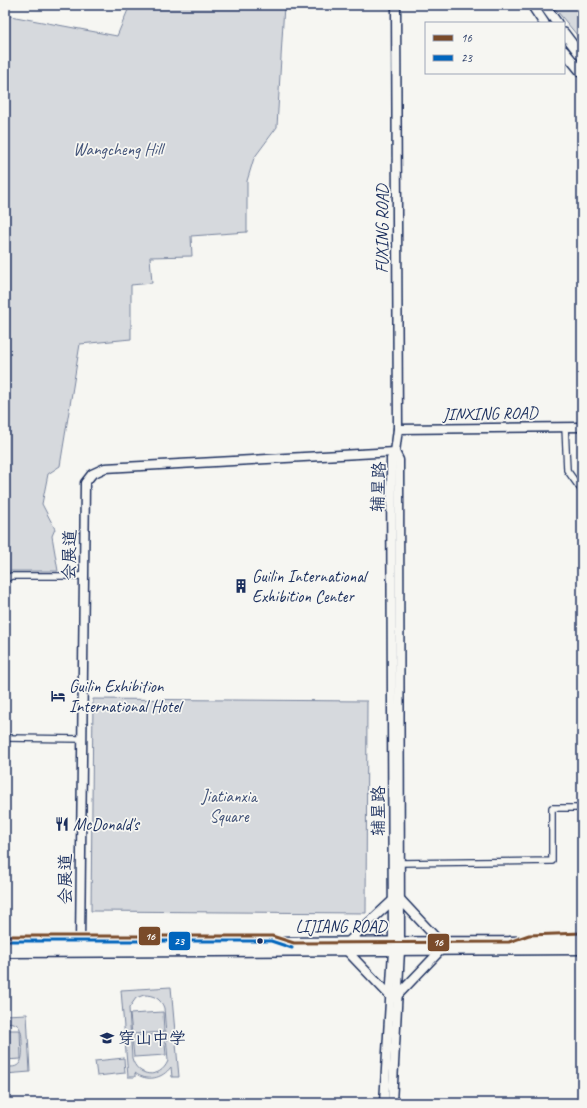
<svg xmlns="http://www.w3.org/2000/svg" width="587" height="1108" font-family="Caveat,'LXGW WenKai TC',sans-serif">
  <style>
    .green { fill: #d6d9dd; stroke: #78849e; fill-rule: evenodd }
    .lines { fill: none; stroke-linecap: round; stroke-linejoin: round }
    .street-casing { stroke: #1b2f5e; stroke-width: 8 }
    .secondary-casing { stroke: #1b2f5e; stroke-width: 11 }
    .primary-casing { stroke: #1b2f5e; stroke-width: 12 }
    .highway-casing { stroke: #1b2f5e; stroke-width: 13 }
    .street { stroke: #f6f6f2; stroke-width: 5.5 }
    .secondary { stroke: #f6f6f2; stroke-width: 8 }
    .primary { stroke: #f6f6f2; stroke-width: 9 }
    .highway { stroke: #f6f6f2; stroke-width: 10 }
    .bus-1-casing { stroke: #f6f6f2; stroke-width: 6 }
    .bus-2-casing { stroke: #f6f6f2; stroke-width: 6 }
    .bus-1 { stroke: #7a4b2a; stroke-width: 3 }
    .bus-2 { stroke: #0065bd; stroke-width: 3 }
    .bus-dot { fill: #1b2f5e; stroke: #f6f6f2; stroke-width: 1.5 }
    .labels { text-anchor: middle; stroke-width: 3.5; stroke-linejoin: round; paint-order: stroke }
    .park-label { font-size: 17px; fill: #405177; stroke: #f6f6f2 }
    .street-label { font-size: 17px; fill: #1b2f5e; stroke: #f6f6f2 }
    .poi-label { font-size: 17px; fill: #1b2f5e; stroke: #f6f6f2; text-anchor: start }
    .line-badge { stroke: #f6f6f2; stroke-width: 1.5 }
    .badge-label { font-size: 11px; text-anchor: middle; font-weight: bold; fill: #fff }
  </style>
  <rect width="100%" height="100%" fill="#f6f6f2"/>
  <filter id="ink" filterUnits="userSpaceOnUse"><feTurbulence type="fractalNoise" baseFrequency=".025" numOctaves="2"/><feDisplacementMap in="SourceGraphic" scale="8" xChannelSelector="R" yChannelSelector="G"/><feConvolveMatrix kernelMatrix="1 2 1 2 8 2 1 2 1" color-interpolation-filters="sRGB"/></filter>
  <g filter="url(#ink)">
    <g class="green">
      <polygon points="130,5 284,5 277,127 254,158 247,181 247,232 191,236 192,256 150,257 152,283 131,285 131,339 80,344 60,466 48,474 42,504 55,529 52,536 58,571 9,571 5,574 5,15 117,36"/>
      <polygon points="552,5 582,5 582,41"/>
      <polygon points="93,699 367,701 366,913 91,911"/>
      <path d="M171,987L179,1077H172L171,1067C162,1079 147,1082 135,1073V1077H128L121,990ZM144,995C154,995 161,999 164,1008L168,1061C160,1080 137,1077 132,1058L129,1008L136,998Z"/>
      <polygon points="163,1012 164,1032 132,1034 130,1014"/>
      <path d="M27,1014L30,1072L5,1074V1066C23,1071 23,1056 22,1044C22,1032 21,1020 5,1023V1015Z"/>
      <polygon points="5,1030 20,1030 21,1059 5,1060"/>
      <polygon points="164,1034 166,1055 134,1057 132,1036"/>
      <polygon points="124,1058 125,1073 97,1076 95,1061"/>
    </g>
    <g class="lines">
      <defs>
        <g id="street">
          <polyline points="565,427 567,470 582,491"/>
          <polyline points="5,580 11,576 84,576"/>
          <polyline points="5,738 82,739"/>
          <polyline points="400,863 552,861 552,808 582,808"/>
        </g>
        <g id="secondary">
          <polyline points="398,429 582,427"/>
          <polyline points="400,899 440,942"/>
          <polyline points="348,942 393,900"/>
          <polyline points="80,944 85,483 92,474 105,468 395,452"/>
          <polyline points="347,951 390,996"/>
          <polyline points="397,996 441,950"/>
          <polyline points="384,1103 393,950 391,459 395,452 398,429 396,5"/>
          <polyline points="392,1103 400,950 399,460 395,452"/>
        </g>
        <g id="primary">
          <polyline points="532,5 544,23"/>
          <polyline points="544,5 557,23"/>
          <polyline points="564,33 582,57"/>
          <polyline points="564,51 582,73"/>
        </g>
        <g id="highway">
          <polyline points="5,944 509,942 582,940"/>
          <polyline points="5,952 582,949"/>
        </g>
      </defs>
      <use href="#street" class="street-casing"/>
      <use href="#secondary" class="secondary-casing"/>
      <use href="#primary" class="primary-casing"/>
      <use href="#highway" class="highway-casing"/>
      <use href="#street" class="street"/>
      <use href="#secondary" class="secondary"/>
      <use href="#primary" class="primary"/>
      <use href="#highway" class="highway"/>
      <defs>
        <polyline id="bus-1" points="5,936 272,936 294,943 509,942 529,935 582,933"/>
        <polyline id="bus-2" points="5,941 271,941 292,948"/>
      </defs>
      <use href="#bus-1" class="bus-1-casing"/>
      <use href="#bus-2" class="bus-2-casing"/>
      <use href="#bus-1" class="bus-1"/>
      <use href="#bus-2" class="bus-2"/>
    </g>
  </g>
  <defs>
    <symbol id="building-bare" viewBox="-9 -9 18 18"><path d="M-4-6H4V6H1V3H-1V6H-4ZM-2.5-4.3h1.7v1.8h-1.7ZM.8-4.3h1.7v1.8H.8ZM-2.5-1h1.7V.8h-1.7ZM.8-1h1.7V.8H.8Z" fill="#1b2f5e" stroke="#f6f6f2" stroke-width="2.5" paint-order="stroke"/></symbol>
    <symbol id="hotel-bare" viewBox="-9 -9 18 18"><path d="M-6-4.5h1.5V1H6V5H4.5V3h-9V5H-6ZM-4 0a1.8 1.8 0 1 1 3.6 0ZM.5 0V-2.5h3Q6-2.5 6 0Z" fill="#1b2f5e" stroke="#f6f6f2" stroke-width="2.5" paint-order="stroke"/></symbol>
    <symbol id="restaurant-bare" viewBox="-9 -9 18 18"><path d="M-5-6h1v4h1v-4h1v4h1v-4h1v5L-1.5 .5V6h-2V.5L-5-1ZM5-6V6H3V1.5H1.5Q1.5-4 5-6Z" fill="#1b2f5e" stroke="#f6f6f2" stroke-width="2.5" paint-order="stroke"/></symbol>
    <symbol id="school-bare" viewBox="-9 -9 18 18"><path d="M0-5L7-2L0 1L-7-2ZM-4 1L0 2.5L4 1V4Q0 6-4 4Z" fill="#1b2f5e" stroke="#f6f6f2" stroke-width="2.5" paint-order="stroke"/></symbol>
  </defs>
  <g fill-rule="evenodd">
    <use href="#building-bare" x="231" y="576" width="20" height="20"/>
    <use href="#hotel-bare" x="48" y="686" width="20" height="20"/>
    <use href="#restaurant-bare" x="52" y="814" width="20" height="20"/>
    <use href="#school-bare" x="97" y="1028" width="20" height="20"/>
  </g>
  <circle class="bus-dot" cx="260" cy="941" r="3.5"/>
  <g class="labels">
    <g class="park-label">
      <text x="118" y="155">Wangcheng Hill</text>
      <text x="229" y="802">Jiatianxia<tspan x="229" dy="20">Square</tspan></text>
    </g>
    <g class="street-label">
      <text transform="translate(382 229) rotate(-90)" y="6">FUXING ROAD</text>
      <text transform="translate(490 413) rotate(-1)" y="6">JINXING ROAD</text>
      <text transform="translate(378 487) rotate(-88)" y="6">辅星路</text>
      <text transform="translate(69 555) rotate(-89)" y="6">会展道</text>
      <text transform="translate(378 811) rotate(-90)" y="6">辅星路</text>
      <text transform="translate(65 879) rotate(-90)" y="6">会展道</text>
      <text x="341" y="932">LIJIANG ROAD</text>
    </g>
    <g class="poi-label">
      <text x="252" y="582">Guilin International<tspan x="252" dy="20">Exhibition Center</tspan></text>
      <text x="69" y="692">Guilin Exhibition<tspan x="69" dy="20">International Hotel</tspan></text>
      <text x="73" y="830">McDonald's</text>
      <text x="118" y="1044">穿山中学</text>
    </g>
  </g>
  <g class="line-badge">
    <rect x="138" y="926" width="23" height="20" rx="4" fill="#7a4b2a"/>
    <rect x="168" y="931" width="23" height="20" rx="4" fill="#0065bd"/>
    <rect x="427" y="933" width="23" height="19" rx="4" fill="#7a4b2a"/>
  </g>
  <g class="badge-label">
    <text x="150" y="940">16</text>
    <text x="179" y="945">23</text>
    <text x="438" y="946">16</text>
  </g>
  <rect width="587" height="1108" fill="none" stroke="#f6f6f2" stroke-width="20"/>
  <rect x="10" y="10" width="567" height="1088" fill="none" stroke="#1b2f5e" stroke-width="1.5" filter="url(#ink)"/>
  <rect x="425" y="22" width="140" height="52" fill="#f6f6f2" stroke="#9ea6b7"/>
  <rect x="433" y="35" width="20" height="6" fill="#7a4b2a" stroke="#9ea6b7"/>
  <text x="461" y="42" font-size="12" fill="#1b2f5e">16</text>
  <rect x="433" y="55" width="20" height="6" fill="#0065bd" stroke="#9ea6b7"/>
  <text x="461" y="62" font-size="12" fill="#1b2f5e">23</text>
</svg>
